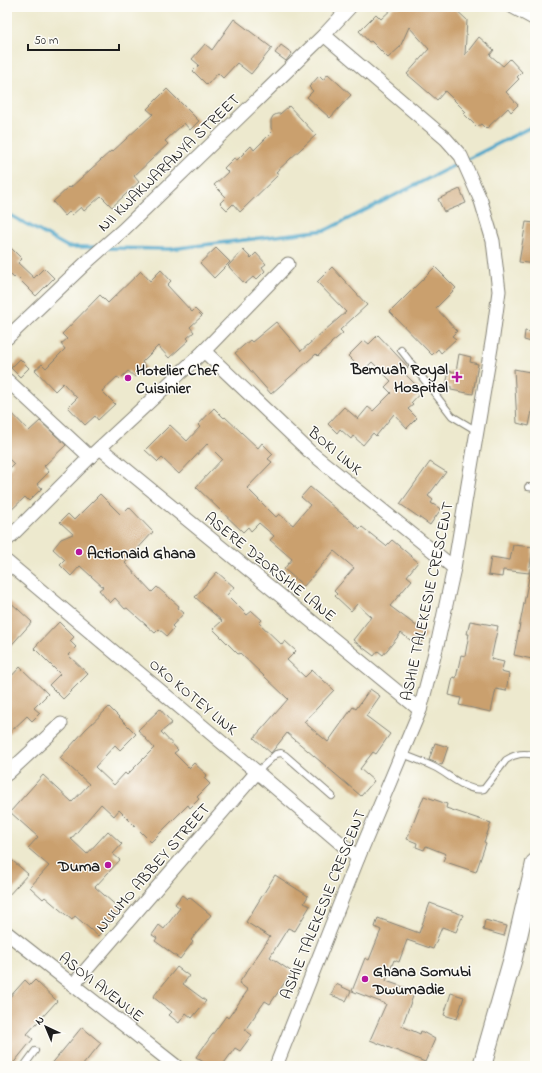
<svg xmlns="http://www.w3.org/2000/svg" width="542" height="1073" font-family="'Indie Flower',sans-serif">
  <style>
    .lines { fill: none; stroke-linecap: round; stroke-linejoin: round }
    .stream { stroke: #4ba5c9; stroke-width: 3.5 }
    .building { fill: #caa06e }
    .service-casing { stroke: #848275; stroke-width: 8 }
    .minor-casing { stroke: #848275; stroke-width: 15 }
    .secondary-casing { stroke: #848275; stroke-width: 20 }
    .service { stroke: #fff; stroke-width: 6 }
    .minor { stroke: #fff; stroke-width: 13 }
    .secondary { stroke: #fff; stroke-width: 18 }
    .poi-dot { fill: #b5179e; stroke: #fdfcf7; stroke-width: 1.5 }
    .labels { text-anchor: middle; stroke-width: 3; stroke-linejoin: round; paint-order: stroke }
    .street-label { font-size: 16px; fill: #1c1c1c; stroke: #fdfcf7 }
    .poi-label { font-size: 16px; font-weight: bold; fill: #1c1c1c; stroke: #fdfcf7; text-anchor: start }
  </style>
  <rect width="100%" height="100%" fill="#fdfcf7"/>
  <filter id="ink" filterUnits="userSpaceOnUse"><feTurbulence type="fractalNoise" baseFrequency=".025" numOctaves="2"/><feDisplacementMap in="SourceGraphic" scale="8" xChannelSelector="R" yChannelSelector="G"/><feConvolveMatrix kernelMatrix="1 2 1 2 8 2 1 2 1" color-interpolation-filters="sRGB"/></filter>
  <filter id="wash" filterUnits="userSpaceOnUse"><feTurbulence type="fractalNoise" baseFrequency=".012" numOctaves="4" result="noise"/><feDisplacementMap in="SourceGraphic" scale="16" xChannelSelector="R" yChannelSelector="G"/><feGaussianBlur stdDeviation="0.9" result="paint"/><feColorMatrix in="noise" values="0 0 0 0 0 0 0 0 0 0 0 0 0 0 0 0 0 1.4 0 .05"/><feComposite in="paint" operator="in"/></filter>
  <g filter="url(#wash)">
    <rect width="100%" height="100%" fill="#ede9ce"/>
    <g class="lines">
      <g class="stream">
        <polyline points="466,160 535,125"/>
        <polyline points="7,216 10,215 68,247 98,247"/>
        <polyline points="108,248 170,249 326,230 461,162"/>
      </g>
    </g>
    <g id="blocks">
      <g class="building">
        <polygon points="394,7 453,7 467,20 465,55 479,37 494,50 490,55 503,66 510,59 522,72 517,77 519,79 506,92 518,105 511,112 508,108 486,129 481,124 477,127 464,114 466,112 445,91 437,100 407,74 429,49 409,27 400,47 388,58 371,41 369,42 359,31 376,14 381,19"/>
        <polygon points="234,19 272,48 251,74 237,63 223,78 218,73 207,85 193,71 199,65 192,59 205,44 212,50"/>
        <polygon points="281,45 292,53 286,61 275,53"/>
        <polygon points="328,74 351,95 330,118 307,97 313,91 309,87 319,76 323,80"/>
        <polygon points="167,89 199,121 190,130 184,123 165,141 168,144 134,176 139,182 112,207 101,196 84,211 81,207 72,215 69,212 65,216 53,202 69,187 70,188 111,151 112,152 153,114 147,109"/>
        <polygon points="289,106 316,135 276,172 279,174 240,212 233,204 227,210 220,203 226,197 214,185 228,172 224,168 234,158 237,160 251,146 254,150 273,131 271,128 271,120 273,116 277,114 280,114"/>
        <polygon points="460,189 466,203 444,212 438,199"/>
        <polygon points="526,222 535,223 535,264 519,262"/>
        <polygon points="7,244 22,259 18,263 34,278 44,268 54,278 36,296 16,276 14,278 7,271"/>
        <polygon points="216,248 230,262 214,278 200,263"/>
        <polygon points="243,250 251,258 256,253 266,264 262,267 265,271 256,280 253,277 245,284 228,266"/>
        <polygon points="332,267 367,305 340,330 343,333 331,343 331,344 318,356 316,354 271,394 235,353 250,340 252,342 276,322 301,351 346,312 317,282"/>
        <polygon points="435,267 456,288 436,308 457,331 452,336 456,339 441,353 438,349 432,355 390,312"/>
        <polygon points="161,270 171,281 167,285 192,312 195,309 202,316 190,327 194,332 187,338 189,340 169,358 158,346 142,362 146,367 135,377 128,371 120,379 117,377 102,391 115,404 98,420 95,416 85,425 68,407 77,398 63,383 55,391 35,370 42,364 46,368 65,349 61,344 67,339 62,334 100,295 108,303 141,271 150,281"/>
        <polygon points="525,331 535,333 535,343 524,340"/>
        <polygon points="378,335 408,367 403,372 422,391 411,403 413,405 408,409 417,418 407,428 394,414 376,436 373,433 363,445 353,436 351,439 340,429 337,433 328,424 344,407 358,419 368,407 373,411 391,393 385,387 391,381 372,362 363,371 348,356 364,340 369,344"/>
        <polygon points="459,354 471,357 470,362 478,364 473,394 451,390 451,386 446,385 449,371 456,372"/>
        <polygon points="20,359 29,368 20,377 11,368"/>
        <polygon points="514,369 535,373 535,396 529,426 517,423"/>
        <polygon points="7,408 29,431 40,421 66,445 44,466 49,472 37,484 42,488 29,501 25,497 7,514 7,471 14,464 7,457"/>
        <polygon points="214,408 224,418 225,417 258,448 262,443 273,454 268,459 272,462 247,488 276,517 279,514 293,525 310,505 301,497 310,487 360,529 362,527 386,546 392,540 418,562 407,576 412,580 390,606 427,634 418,646 401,633 383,655 378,651 374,656 353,640 371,617 357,604 351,611 335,596 337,594 334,591 354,568 334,551 304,586 284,569 292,559 270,540 274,536 259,523 251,531 248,527 243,532 196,487 222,459 207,444 179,474 162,458 158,462 145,450 170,425 187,441 200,427 198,425"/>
        <polygon points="430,462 446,472 428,496 433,500 431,503 441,509 430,525 400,504"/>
        <polygon points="100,494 121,515 129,507 153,532 125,563 152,592 157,587 179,606 178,608 184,613 172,626 174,628 167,636 159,629 155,633 127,608 125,609 115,598 110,603 99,590 103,587 80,566 71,576 60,565 65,560 53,549 61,539 73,534 60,522 68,514 74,520"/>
        <polygon points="513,545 533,547 529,573 503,570 502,577 488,575 491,557 510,560"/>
        <polygon points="217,572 234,587 227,595 247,615 252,611 262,620 259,623 282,645 285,641 296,651 287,660 305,677 312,670 334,690 304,722 328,742 353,707 356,709 370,689 380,696 366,716 390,734 376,754 373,752 360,769 374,781 361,796 287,733 271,753 254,738 288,699 240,653 238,654 213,629 222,621 195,597"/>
        <polygon points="530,572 535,573 535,645 532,659 514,655"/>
        <polygon points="7,599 32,622 7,650"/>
        <polygon points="470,621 498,626 491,659 504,662 501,672 509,674 506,691 496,689 491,712 459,705 461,698 449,695 453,677 456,678 461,655 465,656 469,634 467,634"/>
        <polygon points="59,622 74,637 70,641 76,647 68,655 88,674 63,699 49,685 60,674 34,648"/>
        <polygon points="20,667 48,694 34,708 40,713 32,721 27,716 7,735 7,681"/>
        <polygon points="109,707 136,734 120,750 115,745 95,767 114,785 125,773 127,775 154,748 138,730 160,709 172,723 161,732 178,750 174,753 189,768 194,763 207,775 204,778 210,784 197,797 199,799 190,808 188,805 151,842 119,810 114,816 101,804 71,839 87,854 108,831 122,844 113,854 120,860 95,887 121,910 98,936 75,916 72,920 45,897 43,899 30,887 49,866 28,848 38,837 10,812 43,775 72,802 89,784 60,758 85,730"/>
        <polygon points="435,743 448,747 442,765 429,760"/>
        <polygon points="424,796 447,804 446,808 491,823 484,842 486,843 476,872 443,861 446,854 426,846 424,850 416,847 417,843 407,839"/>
        <polygon points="7,856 28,874 7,897"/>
        <polygon points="275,875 308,896 304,903 310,906 295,931 288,928 270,957 292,972 270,1004 265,1001 245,1030 252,1035 240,1051 235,1048 222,1066 209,1066 196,1057 226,1016 228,1018 248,990 239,983 270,937 246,922"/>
        <polygon points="182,895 187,899 189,897 211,915 191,940 193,942 180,959 155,941 157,938 152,935 159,925 164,929 180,908 175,904"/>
        <polygon points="430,903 463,915 456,932 442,927 433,949 407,940 399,962 394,960 386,981 415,991 402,1026 420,1034 421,1031 435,1039 425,1062 370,1040 386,1004 352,991 365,958 369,960 381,930 375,927 378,918 419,933"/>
        <polygon points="485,920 507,926 504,936 483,930"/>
        <polygon points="177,967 189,976 183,984 206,1001 192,1018 186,1013 179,1023 169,1015 172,1012 153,997"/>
        <polygon points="25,980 30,985 35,980 57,1001 27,1034 33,1039 11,1066 7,1066 7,1000"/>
        <polygon points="336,984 351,991 346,1001 331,995"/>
        <polygon points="451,993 464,997 457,1019 444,1015"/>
        <polygon points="82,1027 101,1043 82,1066 50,1066"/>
      </g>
    </g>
  </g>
  <g filter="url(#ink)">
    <use href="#blocks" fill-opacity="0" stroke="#848275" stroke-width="1"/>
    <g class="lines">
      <defs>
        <g id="service">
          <polyline points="401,350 452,416 477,431"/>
          <polyline points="528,487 535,488"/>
          <path d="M402,754C413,758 424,762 434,767C449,774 467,793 484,789L506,760C516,753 524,753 535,755"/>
          <polyline points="257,772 276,754 281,753 285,755 332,796"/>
          <polyline points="24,1066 35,1051"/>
        </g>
        <g id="minor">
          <polyline points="513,7 535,19"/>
          <polyline points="7,338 90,259 123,230 324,35 350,7"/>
          <polyline points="204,351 309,451 454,568"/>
          <polyline points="7,380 90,457"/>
          <polyline points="100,448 420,710"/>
          <polyline points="7,540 90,457 204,351 288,264"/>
          <polyline points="7,562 257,772 358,858"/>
          <polyline points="7,774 61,724"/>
          <polyline points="7,933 176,1066"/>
          <polyline points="73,985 257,772"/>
          <polyline points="276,1066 358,858 420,710 438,641 454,568 493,336 499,291 493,241 481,201 461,156 446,139 324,35"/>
        </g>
        <polyline id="secondary" points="482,1066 513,958 535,863"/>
      </defs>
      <use href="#service" class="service-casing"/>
      <use href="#minor" class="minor-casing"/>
      <use href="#secondary" class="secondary-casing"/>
      <use href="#service" class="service"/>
      <use href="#minor" class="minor"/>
      <use href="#secondary" class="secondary"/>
    </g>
  </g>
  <g class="poi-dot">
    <path d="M455 371h4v4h4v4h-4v4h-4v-4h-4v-4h4z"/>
    <circle cx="128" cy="378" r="4"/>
    <circle cx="79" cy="552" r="4"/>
    <circle cx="108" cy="865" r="4"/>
    <circle cx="365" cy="979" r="4"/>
  </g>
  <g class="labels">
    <g class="street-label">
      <text transform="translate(168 162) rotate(-44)" y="6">NII KWAKWARANYA STREET</text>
      <text transform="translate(336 450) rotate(40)" y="6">BOKI LINK</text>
      <text transform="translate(271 566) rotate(39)" y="6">ASERE DZORSHIE LANE</text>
      <text transform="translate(426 601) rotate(-78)" y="6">ASHIE TALEKESIE CRESCENT</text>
      <text transform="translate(194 696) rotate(40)" y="6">OKO KOTEY LINK</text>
      <text transform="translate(152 867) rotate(-49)" y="6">NUUMO ABBEY STREET</text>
      <text transform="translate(322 904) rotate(-68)" y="6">ASHIE TALEKESIE CRESCENT</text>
      <text transform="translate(102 986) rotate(38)" y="6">ASOYI AVENUE</text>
    </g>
    <g class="poi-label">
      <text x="448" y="374" text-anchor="end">Bemuah Royal<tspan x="448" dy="18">Hospital</tspan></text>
      <text x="136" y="375">Hotelier Chef<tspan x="136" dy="18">Cuisinier</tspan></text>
      <text x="87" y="558">Actionaid Ghana</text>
      <text x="100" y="871" text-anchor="end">Duma</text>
      <text x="373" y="976">Ghana Somubi<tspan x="373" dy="18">Dwumadie</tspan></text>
    </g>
  </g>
  <rect width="542" height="1073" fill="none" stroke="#fdfcf7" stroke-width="24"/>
  <g transform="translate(46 1027) rotate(316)" stroke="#fdfcf7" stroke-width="3" paint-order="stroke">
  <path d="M0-3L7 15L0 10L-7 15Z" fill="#1c1c1c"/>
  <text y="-6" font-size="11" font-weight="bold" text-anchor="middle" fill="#1c1c1c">N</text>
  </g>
  <path d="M28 44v6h91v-6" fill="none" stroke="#1c1c1c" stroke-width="2"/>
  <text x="34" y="44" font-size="12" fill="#1c1c1c" stroke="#fdfcf7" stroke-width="3" paint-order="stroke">50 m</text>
</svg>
